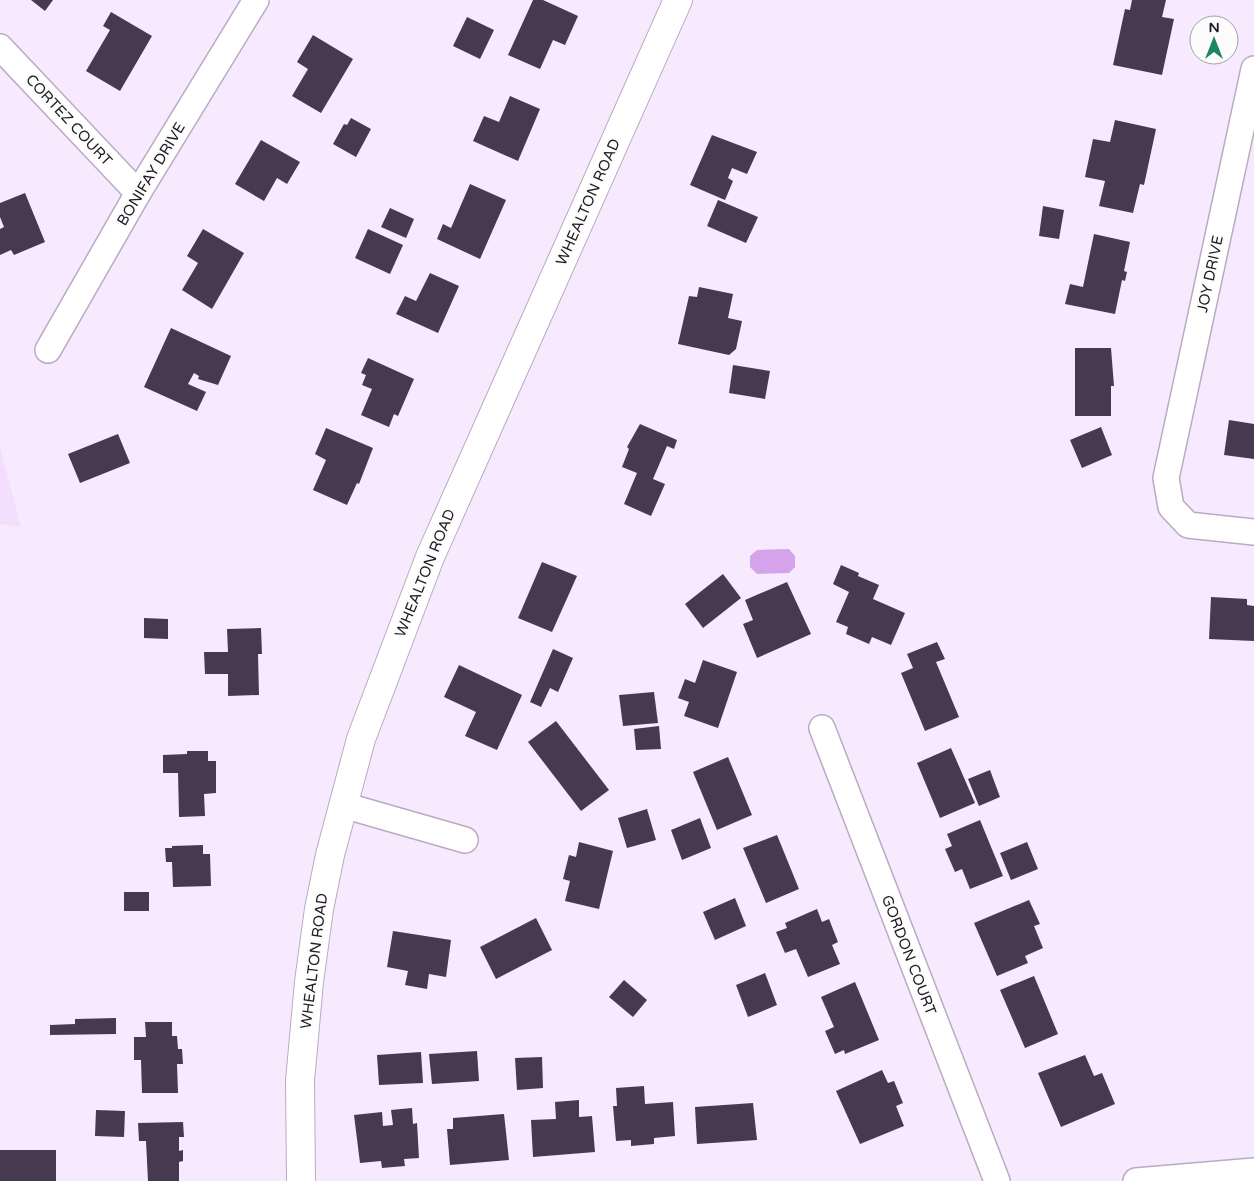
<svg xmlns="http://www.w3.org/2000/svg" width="1254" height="1181" font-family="'Varela Round',sans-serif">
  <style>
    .built { fill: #f3defd }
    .water { fill: #d5a3ec }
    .building { fill: #473a4e }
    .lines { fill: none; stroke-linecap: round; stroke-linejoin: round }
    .minor-casing { stroke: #baaac2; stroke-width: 28 }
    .tertiary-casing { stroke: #baaac2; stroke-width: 30 }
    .minor { stroke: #fff; stroke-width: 25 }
    .tertiary { stroke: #fff; stroke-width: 28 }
    .labels { text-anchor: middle; stroke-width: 5; stroke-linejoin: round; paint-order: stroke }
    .street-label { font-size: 15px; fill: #201a23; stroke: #fcfcfc }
  </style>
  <rect width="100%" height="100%" fill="#f7e9fe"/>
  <polygon class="built" points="0,447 21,527 0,524"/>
  <polygon class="water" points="789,549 795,556 795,567 789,573 757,574 750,567 750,556 757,550"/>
  <g class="building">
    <polygon points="31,0 53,0 45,11"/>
    <polygon points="533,0 543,0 578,16 565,45 553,40 540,69 508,55"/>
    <polygon points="1132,0 1166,0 1162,17 1174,19 1162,75 1113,65 1125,9 1130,10"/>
    <polygon points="111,12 152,36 120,91 86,71 110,30 103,26"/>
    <polygon points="467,17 494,30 480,59 453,46"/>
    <polygon points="313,35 353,59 321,113 292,96 308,69 297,62"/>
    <polygon points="510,96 540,109 518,161 473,141 484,116 499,122"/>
    <polygon points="351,118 371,129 356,157 333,144 344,124 347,125"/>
    <polygon points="1115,120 1156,129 1144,185 1140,184 1133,213 1099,206 1105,181 1085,177 1093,139 1110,142"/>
    <polygon points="712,135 757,152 747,174 732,168 728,178 733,181 725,200 690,185"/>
    <polygon points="261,140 300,162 287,184 277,178 264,201 235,184"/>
    <polygon points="470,184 506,200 480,259 437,239 443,224 451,228"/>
    <polygon points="25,193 45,242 14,255 11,250 0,255 0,229 4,227 0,217 0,203"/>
    <polygon points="718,200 758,217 746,243 707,226"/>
    <polygon points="1043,206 1064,210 1059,239 1039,236"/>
    <polygon points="390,208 414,219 406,238 381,227"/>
    <polygon points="203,229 244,253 212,309 182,290 198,263 187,256"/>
    <polygon points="368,229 403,245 390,274 355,258"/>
    <polygon points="1094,234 1130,242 1124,271 1127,272 1125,281 1122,280 1115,314 1065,304 1070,284 1083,287"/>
    <polygon points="430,273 459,286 438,333 396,314 405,296 416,301"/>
    <polygon points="699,287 733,294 728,318 742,321 736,349 729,355 678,344 689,296 697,297"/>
    <polygon points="171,328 231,356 218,385 198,379 199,376 194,373 188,384 206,392 197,411 144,387"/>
    <polygon points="1075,348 1111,348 1114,386 1111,386 1111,416 1075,416"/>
    <polygon points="368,358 414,379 398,416 394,414 389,427 361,415 372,389 362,385 366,375 361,373"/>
    <polygon points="733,365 770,371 765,399 729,393"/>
    <polygon points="1229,420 1254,424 1254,459 1224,455"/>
    <polygon points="640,424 677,440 674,449 667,446 653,479 665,484 651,516 624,504 637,473 622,467 629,449 627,447"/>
    <polygon points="1101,427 1112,455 1082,468 1070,440"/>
    <polygon points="326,428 373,448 359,484 357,483 347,505 313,490 326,460 315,454"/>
    <polygon points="118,434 130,463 80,483 68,454"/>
    <polygon points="542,562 577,576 552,632 518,618"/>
    <polygon points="841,565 859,573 858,576 879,585 873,599 905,613 891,645 872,637 869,644 846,634 848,627 836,622 849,592 833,584"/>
    <polygon points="723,574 741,598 703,628 685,604"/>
    <polygon points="787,582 811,634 757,658 743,624 753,620 745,600"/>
    <polygon points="1211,597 1247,599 1247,605 1254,606 1254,641 1209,639"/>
    <polygon points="144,618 168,619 168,639 144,638"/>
    <polygon points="261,628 262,654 258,654 259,695 228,696 228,674 205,674 204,652 228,652 227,629"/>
    <polygon points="937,642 945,659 936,662 959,717 925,731 901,673 913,668 907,654"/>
    <polygon points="553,649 573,658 558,692 550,688 541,707 530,702"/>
    <polygon points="703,660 737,672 718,728 684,716 689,702 678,698 685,679 695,683"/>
    <polygon points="459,665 522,695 497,750 465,736 476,712 444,697"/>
    <polygon points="654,692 658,723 623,726 619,695"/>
    <polygon points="556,721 609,790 581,811 528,742"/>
    <polygon points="659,726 661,749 636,750 634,729"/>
    <polygon points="951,748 975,803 940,818 917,763"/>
    <polygon points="187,751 208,751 208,761 216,761 216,793 204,794 205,816 179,817 178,773 163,773 163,755 187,754"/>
    <polygon points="728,757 752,815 717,830 693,772"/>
    <polygon points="990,770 1000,797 979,806 968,779"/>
    <polygon points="647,809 656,840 627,848 618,818"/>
    <polygon points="700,818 711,848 682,860 671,830"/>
    <polygon points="980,820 1003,876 970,889 962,869 955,872 945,849 952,846 947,834"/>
    <polygon points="777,835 799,889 766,903 743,848"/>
    <polygon points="579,842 613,851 599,909 565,901 570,881 563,879 569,855 576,857"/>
    <polygon points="1027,842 1038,869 1011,880 1000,853"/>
    <polygon points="203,845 203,854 210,854 211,886 173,887 172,862 166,862 165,848 172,848 172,846"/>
    <rect x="124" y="892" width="25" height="19"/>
    <polygon points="735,898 746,926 715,940 703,912"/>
    <polygon points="1029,900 1040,924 1034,926 1043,948 1025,956 1028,963 997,976 974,923"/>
    <polygon points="817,909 822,922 829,919 838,942 832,945 840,964 808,977 796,949 785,953 776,932 787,928 785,923"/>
    <polygon points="536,918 552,950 496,979 480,947"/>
    <polygon points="393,931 451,940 446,977 429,974 427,989 405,985 408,971 387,967"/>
    <polygon points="765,973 777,1005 748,1017 736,985"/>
    <polygon points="1034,976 1058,1034 1025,1048 1000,990"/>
    <polygon points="624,980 647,1000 633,1017 609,997"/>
    <polygon points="855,982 879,1040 845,1054 844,1050 835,1054 825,1031 834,1027 821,997"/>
    <polygon points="116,1018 116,1034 50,1035 50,1025 75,1024 75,1019"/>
    <polygon points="145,1022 172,1022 172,1036 177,1036 178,1049 182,1049 183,1064 177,1064 178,1093 142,1093 141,1060 134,1060 134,1037 146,1037"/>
    <polygon points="477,1051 479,1081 432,1084 429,1054"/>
    <polygon points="421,1052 423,1083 379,1085 377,1055"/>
    <polygon points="1085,1055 1094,1076 1102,1073 1115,1104 1061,1127 1038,1073"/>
    <polygon points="542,1057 543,1088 517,1090 515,1058"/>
    <polygon points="882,1070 888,1083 894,1081 903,1103 896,1106 904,1126 860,1144 836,1091"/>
    <polygon points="644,1086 645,1104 673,1102 675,1136 654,1138 654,1144 631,1146 631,1140 616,1141 613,1106 617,1106 616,1088"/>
    <polygon points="579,1100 579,1117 592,1116 595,1152 533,1157 531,1120 556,1119 555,1102"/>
    <polygon points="753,1103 757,1140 697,1144 695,1107"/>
    <polygon points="412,1108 413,1124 417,1123 419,1158 404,1159 405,1166 382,1168 381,1161 360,1163 354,1115 382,1112 383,1126 393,1125 391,1110"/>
    <polygon points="96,1110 125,1111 124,1137 95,1136"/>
    <polygon points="504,1114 509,1160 450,1165 447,1129 453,1129 453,1118"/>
    <polygon points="183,1122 184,1137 179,1137 179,1151 183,1150 183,1161 179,1162 179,1181 148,1181 146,1141 139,1141 138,1123"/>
    <rect x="0" y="1150" width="56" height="31"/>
  </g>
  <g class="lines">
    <defs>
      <g id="minor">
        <polyline points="0,47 138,193"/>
        <polyline points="1254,69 1166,478 1171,507 1188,525 1254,532"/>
        <polyline points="48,350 138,193 256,0"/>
        <polyline points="822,728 997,1181"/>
        <polyline points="343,805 465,840"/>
        <polyline points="1136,1181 1254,1171"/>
      </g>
      <polyline id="tertiary" points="301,1181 300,1081 309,982 319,909 330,855 361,739 430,557 678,0"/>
    </defs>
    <use href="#minor" class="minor-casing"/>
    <use href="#tertiary" class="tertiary-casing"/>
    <use href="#minor" class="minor"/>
    <use href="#tertiary" class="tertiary"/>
  </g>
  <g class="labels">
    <g class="street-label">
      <text transform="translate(69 120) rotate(47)" y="5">CORTEZ COURT</text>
      <text transform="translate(151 174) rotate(-59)" y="5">BONIFAY DRIVE</text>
      <text transform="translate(588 202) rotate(-66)" y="5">WHEALTON ROAD</text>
      <text transform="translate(1210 274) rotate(-78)" y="5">JOY DRIVE</text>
      <text transform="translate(425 573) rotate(-68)" y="5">WHEALTON ROAD</text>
      <text transform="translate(909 955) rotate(69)" y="5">GORDON COURT</text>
      <text transform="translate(314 961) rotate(-83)" y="5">WHEALTON ROAD</text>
    </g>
  </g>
  <g transform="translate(1214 40)"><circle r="24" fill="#fcfcfc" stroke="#a4a2a5"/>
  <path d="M0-4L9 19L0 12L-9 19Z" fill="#1c8662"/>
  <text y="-8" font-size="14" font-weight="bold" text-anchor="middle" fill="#201a23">N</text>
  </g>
</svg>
